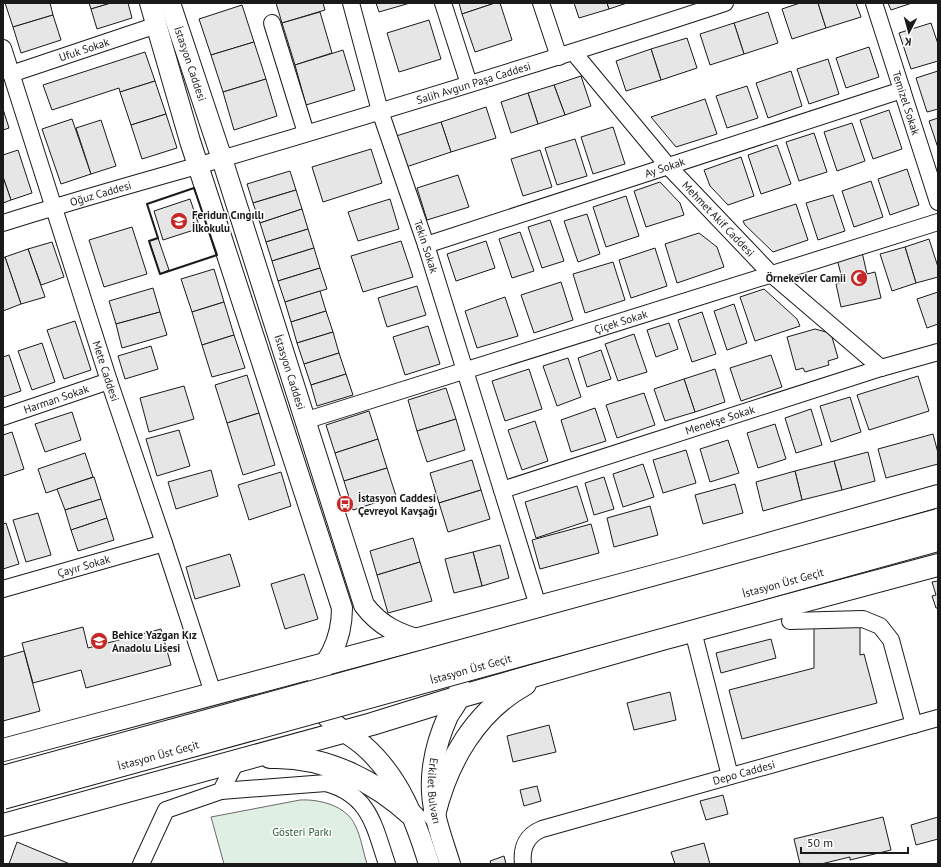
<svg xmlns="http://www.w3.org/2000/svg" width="941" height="867" font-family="'PT Sans',sans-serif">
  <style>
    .green { fill: #e0efe3; stroke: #6a6a6a }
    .building { fill: #e6e6e6; stroke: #1a1a1a }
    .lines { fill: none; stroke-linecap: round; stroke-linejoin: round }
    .minor-casing { stroke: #1a1a1a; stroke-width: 18 }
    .major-casing { stroke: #1a1a1a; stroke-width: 22 }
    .highway-casing { stroke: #1a1a1a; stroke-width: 24 }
    .minor { stroke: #fff; stroke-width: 16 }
    .major { stroke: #fff; stroke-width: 20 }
    .highway { stroke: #fff; stroke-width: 22 }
    .highway-bridge-casing { stroke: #1a1a1a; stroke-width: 24; stroke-linecap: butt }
    .highway-bridge { stroke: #fff; stroke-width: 22 }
    .wall { stroke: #1a1a1a; stroke-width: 2 }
    .labels { text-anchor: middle; stroke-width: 3; stroke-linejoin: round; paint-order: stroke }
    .street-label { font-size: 11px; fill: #1a1a1a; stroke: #fff }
    .poi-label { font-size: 11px; font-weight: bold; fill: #1a1a1a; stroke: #fff; text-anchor: start }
    .park-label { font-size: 11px; fill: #2b5a34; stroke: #fff }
  </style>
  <rect width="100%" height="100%" fill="#fff"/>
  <path class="green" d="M300,800C318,799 346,805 355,825C361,837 363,851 367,864H224L211,817Z"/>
  <g class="building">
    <polygon points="5,3 50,3 53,15 13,27"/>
    <polygon points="89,3 111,3 91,9"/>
    <polygon points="111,3 128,3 132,18 97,29 91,9"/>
    <polygon points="276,3 323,3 325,10 282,23"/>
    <polygon points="376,3 410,3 379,12"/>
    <polygon points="459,3 495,3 462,14"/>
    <polygon points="495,3 500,3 512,40 475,52 462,14"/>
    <polygon points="574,3 607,3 609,9 579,18"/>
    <polygon points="607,3 627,3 609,9"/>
    <polygon points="800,3 818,3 826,28 792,39 782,9"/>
    <polygon points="818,3 856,3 861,17 826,28"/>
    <polygon points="888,3 912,3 891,10"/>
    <polygon points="242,5 254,42 211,55 199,19"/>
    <polygon points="320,12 332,53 295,65 282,23"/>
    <polygon points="768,12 778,43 744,54 734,23"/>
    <polygon points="53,15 61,40 21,53 13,27"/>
    <polygon points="429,20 441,59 399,72 387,33"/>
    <polygon points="734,23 744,54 710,65 700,34"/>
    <polygon points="931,23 938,44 938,61 911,69 899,33"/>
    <polygon points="687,38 697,68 661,80 651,49"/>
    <polygon points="254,42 266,79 223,92 211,55"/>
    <polygon points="869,47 879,77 846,88 836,58"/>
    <polygon points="651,49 661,80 626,91 616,61"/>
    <polygon points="343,50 355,90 306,105 295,65"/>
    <polygon points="145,52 155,81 120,92 119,88 52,110 43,85"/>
    <polygon points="828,59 839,94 809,104 797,69"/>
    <polygon points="791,71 802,106 768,118 756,83"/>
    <polygon points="938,71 938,109 927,112 916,78"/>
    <polygon points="581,76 591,106 565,115 554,85"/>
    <polygon points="266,79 277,116 234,130 223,92"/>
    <polygon points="155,81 166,114 131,125 120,92"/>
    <polygon points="554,85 565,115 538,124 528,93"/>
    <polygon points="747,86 758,118 727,128 716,96"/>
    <polygon points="528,93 538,124 511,133 501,102"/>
    <polygon points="705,99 717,134 676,147 651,117"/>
    <polygon points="486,107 496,138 451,152 441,122"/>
    <polygon points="3,109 9,128 3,130"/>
    <polygon points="889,110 902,149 873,159 860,120"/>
    <polygon points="166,114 177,148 142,159 131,125"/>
    <polygon points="938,118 938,148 929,121"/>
    <polygon points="72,119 91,174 61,184 42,129"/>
    <polygon points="101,120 116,166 91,174 76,128"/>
    <polygon points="441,122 451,152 406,167 396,136"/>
    <polygon points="852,123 865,161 837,171 824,132"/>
    <polygon points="613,127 625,164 593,174 581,137"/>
    <polygon points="814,133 827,172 799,181 786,142"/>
    <polygon points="575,139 587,176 557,185 545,148"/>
    <polygon points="777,145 791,184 761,194 748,155"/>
    <polygon points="371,149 382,183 323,202 312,167"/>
    <polygon points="18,150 32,193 11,200 3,177 3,155"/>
    <polygon points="540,150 552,187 523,196 511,159"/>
    <polygon points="741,157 754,196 728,205 710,186 704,170"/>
    <polygon points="907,169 919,205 890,215 878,179"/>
    <polygon points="290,171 296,190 253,203 247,184"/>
    <polygon points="458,175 469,207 427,220 417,188"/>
    <polygon points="3,177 11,200 3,203"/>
    <polygon points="871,181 883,217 854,227 842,191"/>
    <polygon points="660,182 680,203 684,215 646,227 634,191"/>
    <polygon points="296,190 302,209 260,223 253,203"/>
    <polygon points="833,195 845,231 818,240 806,203"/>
    <polygon points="626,196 639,236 606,247 593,207"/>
    <polygon points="190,199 200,228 163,240 154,211"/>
    <polygon points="390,199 399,229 358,241 348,212"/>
    <polygon points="796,204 808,240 773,252 745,225 743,221"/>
    <polygon points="302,209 308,229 266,242 260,223"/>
    <polygon points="587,214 600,254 578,262 564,221"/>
    <polygon points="550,220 564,261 542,268 528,227"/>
    <polygon points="132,227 147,274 104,287 89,240"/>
    <polygon points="308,229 314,248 272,261 266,242"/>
    <polygon points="520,232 534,271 512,278 499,239"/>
    <polygon points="699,233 717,247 724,267 677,283 665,244"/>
    <polygon points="158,238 169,270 160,274 149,241"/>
    <polygon points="929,239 938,267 938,277 916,283 905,247"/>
    <polygon points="401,241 413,277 363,292 351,256"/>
    <polygon points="486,241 495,268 456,281 447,254"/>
    <polygon points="52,242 64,277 41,285 28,249"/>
    <polygon points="905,247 916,283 892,291 880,254"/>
    <polygon points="314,248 320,268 278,281 272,261"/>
    <polygon points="655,248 667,286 631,298 619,260"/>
    <polygon points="28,249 45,297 21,304 5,257"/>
    <polygon points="862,252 867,274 875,272 881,298 841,307 836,284 843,282 837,259"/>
    <polygon points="5,257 21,304 3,311 3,258"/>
    <polygon points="613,262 625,300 585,313 573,274"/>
    <polygon points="320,268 327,289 285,302 278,281"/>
    <polygon points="214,269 224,302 192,312 181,279"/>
    <polygon points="561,282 573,320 534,333 521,295"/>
    <polygon points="417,286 426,315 387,327 378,298"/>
    <polygon points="153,288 160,312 116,324 109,301"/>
    <polygon points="764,289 797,319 800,326 755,341 740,297"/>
    <polygon points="320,291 326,311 291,322 285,302"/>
    <polygon points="938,292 938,324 927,328 917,299"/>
    <polygon points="505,297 518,336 477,348 465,311"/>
    <polygon points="224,302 234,335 202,345 192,312"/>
    <polygon points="734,304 747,343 727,350 714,311"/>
    <polygon points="326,311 333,332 297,343 291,322"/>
    <polygon points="160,312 167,335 122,348 116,324"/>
    <polygon points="702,312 716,354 692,362 678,320"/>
    <polygon points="75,321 91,370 64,379 47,330"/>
    <polygon points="669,323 678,349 656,357 647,330"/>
    <polygon points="428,326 440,364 405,375 393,337"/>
    <polygon points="815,329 826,332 832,337 838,358 828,361 829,365 805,372 803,368 796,370 787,337"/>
    <polygon points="333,332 339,353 304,364 297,343"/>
    <polygon points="634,334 647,372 618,381 605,344"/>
    <polygon points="234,335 245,368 212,377 202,345"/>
    <polygon points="42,343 55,382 32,390 18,351"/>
    <polygon points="151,346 158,369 125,379 118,356"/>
    <polygon points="601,350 611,379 587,387 578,358"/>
    <polygon points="339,353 346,374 311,385 304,364"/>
    <polygon points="9,355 21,391 3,397 3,357"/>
    <polygon points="771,355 782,387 741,401 730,368"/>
    <polygon points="568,358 581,397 557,406 543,366"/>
    <polygon points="529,369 542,409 505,421 492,381"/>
    <polygon points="715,369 725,402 695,412 684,379"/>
    <polygon points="346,374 353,395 317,406 311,385"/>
    <polygon points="247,375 259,413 227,423 215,385"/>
    <polygon points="918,376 929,411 869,430 857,395"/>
    <polygon points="684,379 695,412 665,421 654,389"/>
    <polygon points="184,386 194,419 149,432 140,398"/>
    <polygon points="446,388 456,419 417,431 408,400"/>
    <polygon points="644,393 655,425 617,438 606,405"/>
    <polygon points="850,397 861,432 831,442 820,406"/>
    <polygon points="595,408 606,441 571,452 561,420"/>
    <polygon points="811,409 822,445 796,453 785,418"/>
    <polygon points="369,411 378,439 335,453 326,425"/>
    <polygon points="72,412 81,440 45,452 35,424"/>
    <polygon points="259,413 275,465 243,475 227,423"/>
    <polygon points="456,419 465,450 427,462 417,431"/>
    <polygon points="535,421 548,461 522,470 508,430"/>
    <polygon points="775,424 786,459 758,468 747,433"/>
    <polygon points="179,430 190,466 157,476 146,439"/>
    <polygon points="12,432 24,469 3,476 3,435"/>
    <polygon points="933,434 938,453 938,464 886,478 878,449"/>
    <polygon points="378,439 387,468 344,481 335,453"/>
    <polygon points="728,440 739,473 710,482 700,449"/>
    <polygon points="686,450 696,483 663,493 653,460"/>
    <polygon points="868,452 875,481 842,490 834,461"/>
    <polygon points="85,453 93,477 46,493 38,469"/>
    <polygon points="472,460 481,490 439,503 430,473"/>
    <polygon points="834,461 842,490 802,500 795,471"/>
    <polygon points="643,464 654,497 623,507 613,474"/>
    <polygon points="387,468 396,496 353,510 344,481"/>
    <polygon points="211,470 218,496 176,509 168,482"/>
    <polygon points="795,471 802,500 763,511 756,482"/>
    <polygon points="281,472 291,506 249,520 238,485"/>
    <polygon points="94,477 101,499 65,510 57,489"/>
    <polygon points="604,477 614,509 594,515 585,483"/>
    <polygon points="735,484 743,513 703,524 695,495"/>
    <polygon points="577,486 588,521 536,538 525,502"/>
    <polygon points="481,490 490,519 448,532 439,503"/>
    <polygon points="101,499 107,518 71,530 65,510"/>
    <polygon points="650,506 658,535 614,547 607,518"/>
    <polygon points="38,513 51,555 26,562 13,520"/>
    <polygon points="107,518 114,540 78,551 71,530"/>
    <polygon points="6,523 19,564 3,569 3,524"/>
    <polygon points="591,524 599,553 540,569 532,540"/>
    <polygon points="413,538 420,562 377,575 370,551"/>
    <polygon points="500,545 509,578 482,586 473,552"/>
    <polygon points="473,552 482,586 454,593 445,559"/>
    <polygon points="230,554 240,586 195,599 186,567"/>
    <polygon points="420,562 432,601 388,613 377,575"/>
    <polygon points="304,574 318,619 285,629 271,584"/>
    <polygon points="938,581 938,608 936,608 932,596 936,595 932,582"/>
    <polygon points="814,625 860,625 860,655 864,654 877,703 742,739 729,690 814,668"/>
    <polygon points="83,627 88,648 161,629 171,665 86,688 81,670 33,683 22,643"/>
    <polygon points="771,639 776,658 721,673 716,653"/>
    <polygon points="24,651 40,711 3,721 3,657"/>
    <polygon points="670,692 676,720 634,730 627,703"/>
    <polygon points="549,725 556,752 513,762 507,736"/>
    <polygon points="537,786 541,801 524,806 520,790"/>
    <polygon points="723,795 728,814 706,820 700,801"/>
    <polygon points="883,817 891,850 850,860 850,857 821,864 800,864 794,839"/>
    <polygon points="938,817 938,839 916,845 911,825"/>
    <polygon points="17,842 70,864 9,864"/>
    <polygon points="704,843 710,864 675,864 671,852"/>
    <polygon points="504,856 506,864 491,864 490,861"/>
  </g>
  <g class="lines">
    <defs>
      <g id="minor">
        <path id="s1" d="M351,3L380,111L426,245L538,606"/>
        <polyline points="443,3 469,84"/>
        <polyline points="541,3 559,57"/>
        <path id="s2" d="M874,3L938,202"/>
        <polyline points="272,23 306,133"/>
        <path id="s3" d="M3,48L109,381L164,543L213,693"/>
        <path id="s4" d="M574,53L668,166L771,274L881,368"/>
        <path id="s5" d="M11,74L157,25"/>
        <path id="s6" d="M3,223C75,200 148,180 221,159C390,109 558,58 725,3"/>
        <path id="s7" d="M426,245L902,90"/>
        <path id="s8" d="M3,417L109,381"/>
        <path id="s9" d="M304,421L938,222"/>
        <path id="s10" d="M502,490L881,368L938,352"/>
        <path id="s11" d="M3,589L164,543"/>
        <polyline points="790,621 863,619 880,626 891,640 914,725"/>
        <polyline points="693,631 730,776"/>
        <path d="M221,791L326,783C370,795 374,826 387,864"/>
        <polyline points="141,864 166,810 221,791 237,760"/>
        <path id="s12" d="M523,864C521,847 527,835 542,829L938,718"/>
      </g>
      <g id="major">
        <path d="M150,3L190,141L342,608C342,624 339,638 332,652C325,665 317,675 317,691C318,720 345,730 364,746C400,778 415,819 429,864"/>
        <path id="s13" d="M170,3L222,159L364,605C380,626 398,634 423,641"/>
        <path id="s14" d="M448,660C455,669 462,686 459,697C457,704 451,710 448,716C439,736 433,756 432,778C430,809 441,835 450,864"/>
      </g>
      <g id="highway">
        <polyline points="3,750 681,569 938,496"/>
        <path d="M270,757C325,755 375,781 414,817"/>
        <path d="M434,815C447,761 476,711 525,684"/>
        <polyline points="3,825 372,724 459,697 662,639 938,565"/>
      </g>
    </defs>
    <use href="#minor" class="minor-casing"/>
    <use href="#major" class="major-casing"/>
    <use href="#highway" class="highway-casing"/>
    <use href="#minor" class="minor"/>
    <use href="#major" class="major"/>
    <use href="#highway" class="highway"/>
    <defs>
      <g id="highway-bridge">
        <polyline points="3,777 938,520"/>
        <path id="s15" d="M3,798L938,540"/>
      </g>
    </defs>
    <use href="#highway-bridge" class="highway-bridge-casing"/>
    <use href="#highway-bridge" class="highway-bridge"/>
    <polygon class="wall" points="194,188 217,255 160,274 149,241 158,238 147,204"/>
  </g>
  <defs>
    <symbol id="school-disc" viewBox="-11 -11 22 22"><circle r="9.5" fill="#c62828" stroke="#fff"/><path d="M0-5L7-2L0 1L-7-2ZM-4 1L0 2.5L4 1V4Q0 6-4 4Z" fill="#fff"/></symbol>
    <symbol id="mosque-disc" viewBox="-11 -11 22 22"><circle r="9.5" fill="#c62828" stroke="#fff"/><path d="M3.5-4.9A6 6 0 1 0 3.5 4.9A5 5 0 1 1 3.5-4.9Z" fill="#fff"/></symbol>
    <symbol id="bus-disc" viewBox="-11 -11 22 22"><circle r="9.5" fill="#c62828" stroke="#fff"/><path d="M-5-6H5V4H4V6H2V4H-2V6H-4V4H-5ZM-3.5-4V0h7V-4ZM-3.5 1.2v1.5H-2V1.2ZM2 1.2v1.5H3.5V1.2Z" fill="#fff"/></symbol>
  </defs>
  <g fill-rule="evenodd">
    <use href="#school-disc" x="169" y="211" width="20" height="20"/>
    <use href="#mosque-disc" x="849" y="268" width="20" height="20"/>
    <use href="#bus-disc" x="335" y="494" width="20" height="20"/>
    <use href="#school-disc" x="89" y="631" width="20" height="20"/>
  </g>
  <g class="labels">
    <g class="street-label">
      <text dy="4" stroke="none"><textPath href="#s5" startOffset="77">Ufuk Sokak</textPath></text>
      <text dy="4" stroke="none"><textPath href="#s13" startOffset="64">İstasyon Caddesi</textPath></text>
      <text dy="4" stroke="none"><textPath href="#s6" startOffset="491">Salih Avgun Paşa Caddesi</textPath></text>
      <text dy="4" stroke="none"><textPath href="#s2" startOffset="105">Temizel Sokak</textPath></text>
      <text dy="4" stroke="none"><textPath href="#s7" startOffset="251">Ay Sokak</textPath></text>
      <text dy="4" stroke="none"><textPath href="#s6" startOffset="102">Oğuz Caddesi</textPath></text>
      <text dy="4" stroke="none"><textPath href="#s4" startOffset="220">Mehmet Akif Caddesi</textPath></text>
      <text dy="4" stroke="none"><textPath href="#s1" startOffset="255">Tekin Sokak</textPath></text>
      <text dy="4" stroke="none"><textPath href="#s9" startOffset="332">Çiçek Sokak</textPath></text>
      <text dy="4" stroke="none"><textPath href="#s3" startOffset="339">Mete Caddesi</textPath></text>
      <text dy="4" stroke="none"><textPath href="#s13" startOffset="388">İstasyon Caddesi</textPath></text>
      <text dy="4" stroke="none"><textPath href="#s8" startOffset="56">Harman Sokak</textPath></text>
      <text dy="4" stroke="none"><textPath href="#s10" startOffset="229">Menekşe Sokak</textPath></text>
      <text dy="4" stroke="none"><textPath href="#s11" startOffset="84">Çayır Sokak</textPath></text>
      <text dy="4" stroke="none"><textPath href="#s15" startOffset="809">İstasyon Üst Geçit</textPath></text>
      <text dy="4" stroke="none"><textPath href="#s15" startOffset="485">İstasyon Üst Geçit</textPath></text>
      <text dy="4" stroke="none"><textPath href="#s15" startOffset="161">İstasyon Üst Geçit</textPath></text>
      <text dy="4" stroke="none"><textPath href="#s12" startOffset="253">Depo Caddesi</textPath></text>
      <text dy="4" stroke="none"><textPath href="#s14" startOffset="139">Erkilet Bulvarı</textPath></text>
    </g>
    <g class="poi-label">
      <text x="192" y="219">Feridun Cıngıllı<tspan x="192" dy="13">İlkokulu</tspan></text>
      <text x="846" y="282" text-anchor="end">Örnekevler Camii</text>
      <text x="358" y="502">İstasyon Caddesi<tspan x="358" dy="13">Çevreyol Kavşağı</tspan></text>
      <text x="112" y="639">Behice Yazgan Kız<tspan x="112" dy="13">Anadolu Lisesi</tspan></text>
    </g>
    <g class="park-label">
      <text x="302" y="836">Gösteri Parkı</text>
    </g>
  </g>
  <rect width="941" height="867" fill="none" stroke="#1a1a1a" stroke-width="8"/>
  <g transform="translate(909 32) rotate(186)" stroke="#ffffff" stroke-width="3" paint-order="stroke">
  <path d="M0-3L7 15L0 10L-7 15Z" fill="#1a1a1a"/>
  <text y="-6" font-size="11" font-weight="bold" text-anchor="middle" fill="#1a1a1a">K</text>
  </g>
  <path d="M801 847v6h107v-6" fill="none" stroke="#1a1a1a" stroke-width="2"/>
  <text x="807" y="847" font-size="12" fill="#1a1a1a" stroke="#ffffff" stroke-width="3" paint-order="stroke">50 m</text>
</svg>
